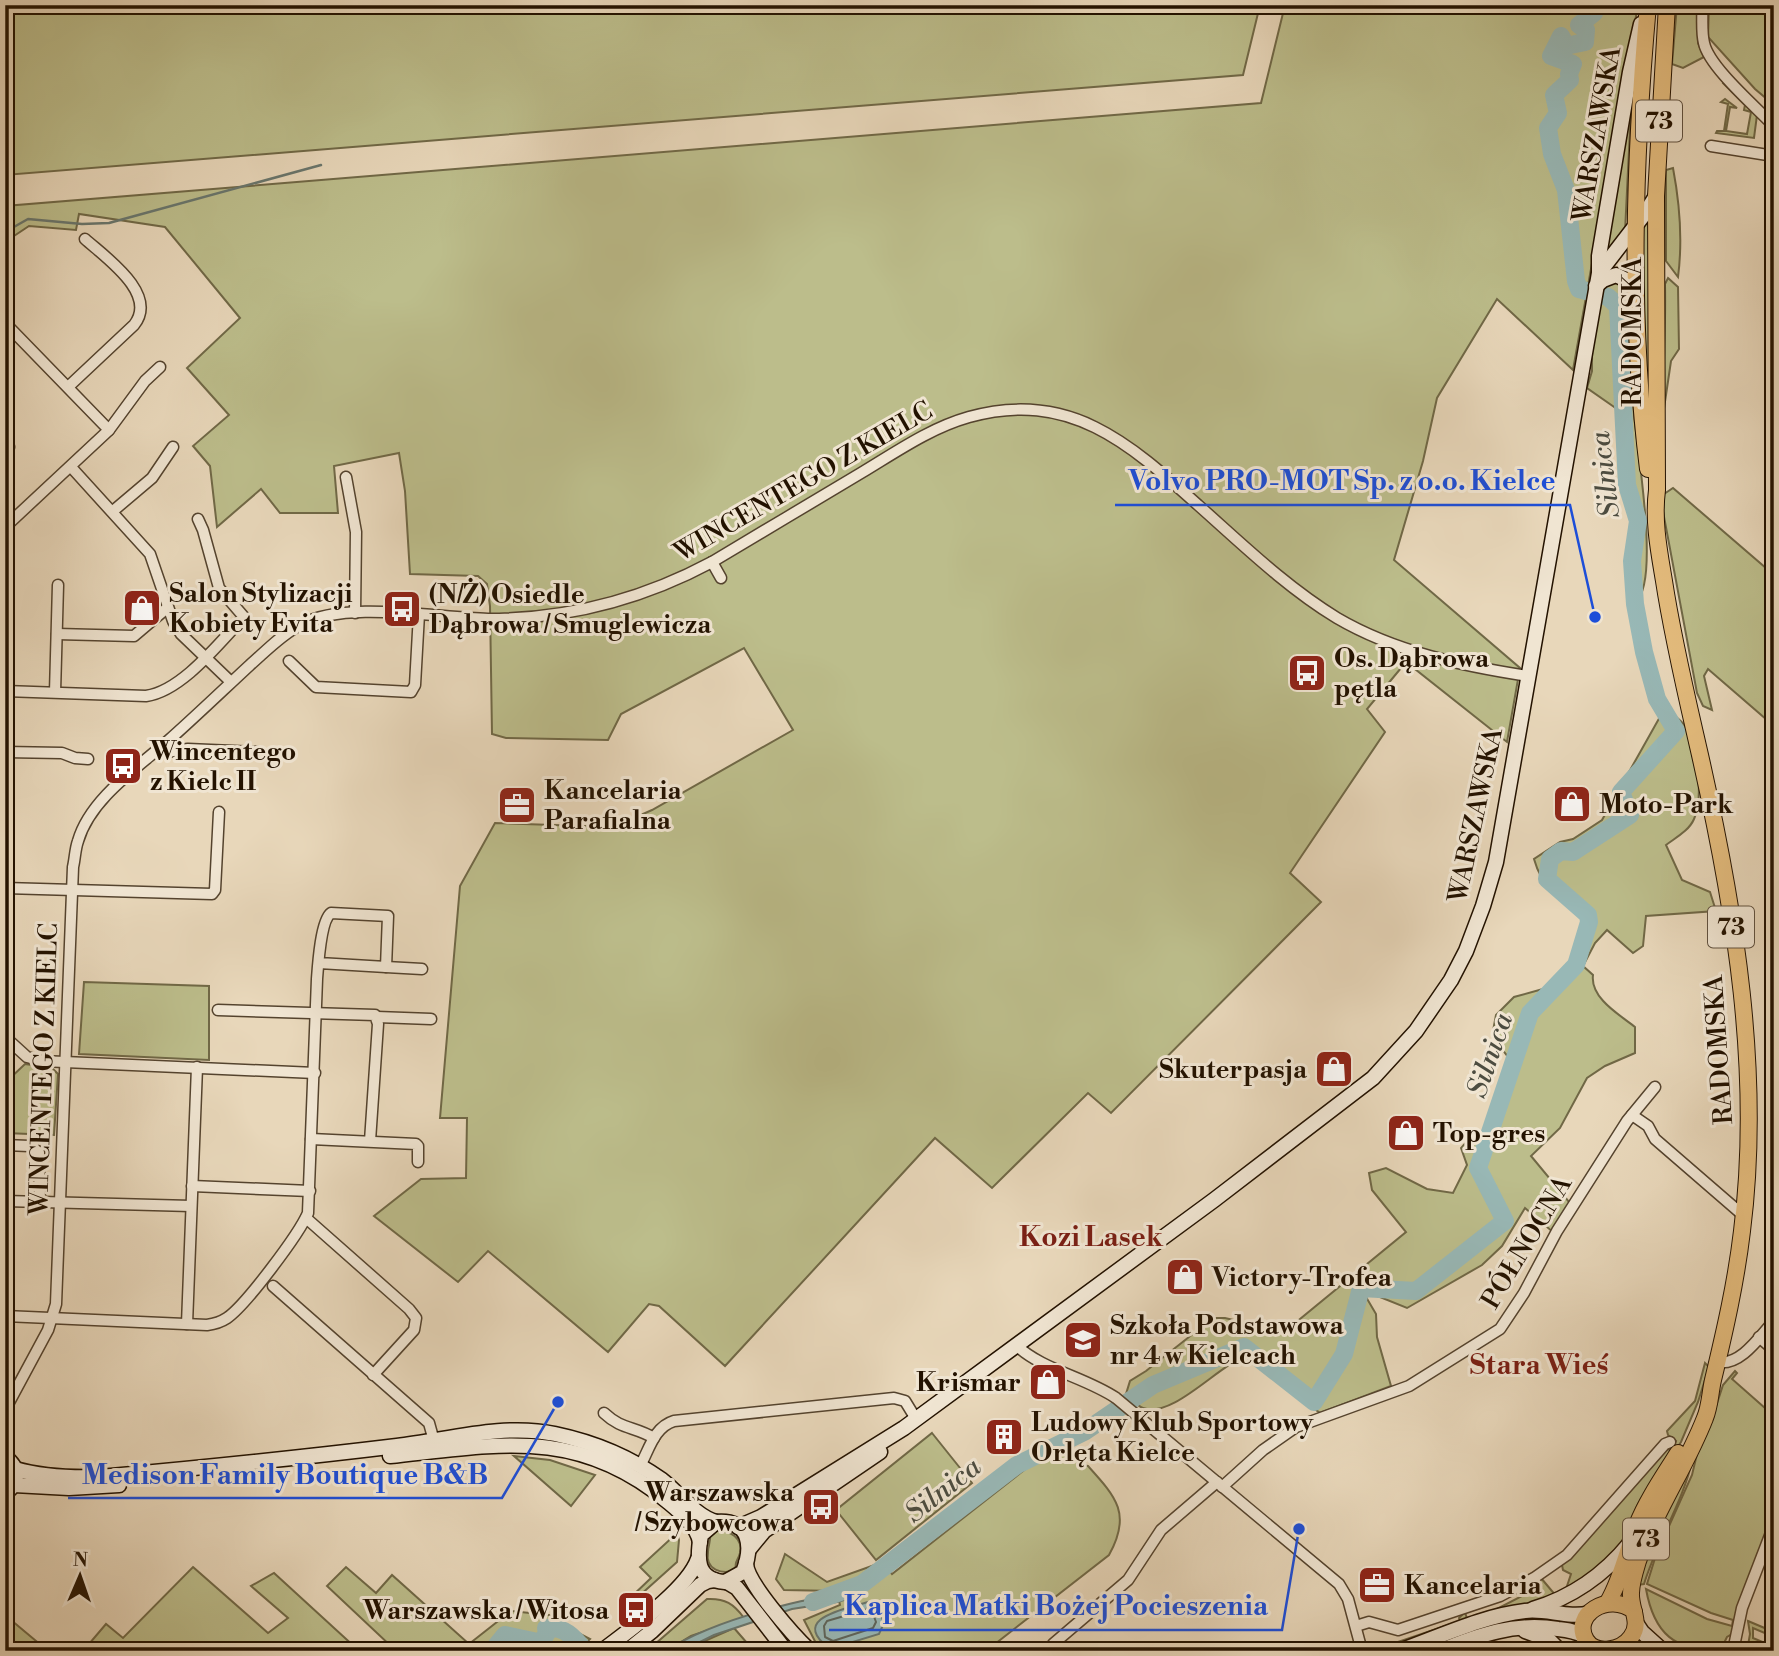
<svg xmlns="http://www.w3.org/2000/svg" width="1779" height="1656" font-family="'Libre Bodoni',serif">
  <style>
    .green { fill: #bcbd8b; stroke: #706846; stroke-width: 2 }
    .water { fill: #98b8b6; stroke: #69766d; stroke-width: 2 }
    .lines { fill: none; stroke-linecap: round; stroke-linejoin: round }
    .shore { stroke: #5e655b; stroke-width: 2 }
    .stream { stroke: #69766d; stroke-width: 2.5 }
    .river { stroke: #98b8b6; stroke-width: 18 }
    .street-casing { stroke: #54432e; stroke-width: 13 }
    .secondary-casing { stroke: #231200; stroke-width: 17 }
    .primary-casing { stroke: #231200; stroke-width: 18 }
    .street { stroke: #f0e5d2; stroke-width: 10 }
    .secondary { stroke: #f0e5d2; stroke-width: 14 }
    .primary { stroke: #e4bc7d; stroke-width: 16 }
    .labels { text-anchor: middle; stroke-width: 6; stroke-linejoin: round; paint-order: stroke }
    .shield { fill: #f0e5d2; stroke: #60513f; stroke-width: 2 }
    .shield-label { font-size: 24px; font-weight: bold; fill: #231200 }
    .street-label { font-size: 26px; fill: #231200; stroke: #f0e5d2 }
    .poi-label { font-size: 26px; font-weight: bold; fill: #231200; stroke: #f0e5d2; text-anchor: start }
    .water-label { font-size: 28px; font-style: italic; fill: #4c4c40; stroke: #f0e5d2 }
    .neighbourhood-label { font-size: 28px; font-weight: bold; fill: #7a1f14; stroke: #f0e5d2 }
    .leader { fill: none; stroke: #1d4ed8; stroke-width: 2.5 }
    .callout-dot { fill: #1d4ed8; stroke: #f0e5d2; stroke-width: 2.5 }
    .callout-label { font-size: 28px; text-anchor: middle; font-weight: bold; fill: #1d4ed8; stroke: #f0e5d2; stroke-width: 6; stroke-linejoin: round; paint-order: stroke }
  </style>
  <rect width="100%" height="100%" fill="#e8d7ba"/>
  <filter id="stains"><feTurbulence type="fractalNoise" baseFrequency=".00286" numOctaves="4"/><feColorMatrix values="0 0 0 0 .2 0 0 0 0 .09 0 0 0 0 .02 0 0 0 .5 -.17"/></filter>
  <radialGradient id="worn" r=".72"><stop offset=".6" stop-color="#630" stop-opacity="0"/><stop offset="1" stop-color="#630" stop-opacity=".3"/></radialGradient>
  <g class="green">
    <polygon points="5,5 1260,5 1243,75 5,175"/>
    <polygon points="1285,5 1638,5 1573,370 1497,299 1437,398 1423,461 1394,560 1520,668 1507,742 1406,662 1367,709 1385,732 1290,873 1321,902 1111,1113 1088,1093 992,1188 935,1138 725,1366 659,1306 649,1304 608,1352 488,1251 458,1282 374,1216 421,1179 466,1178 467,1118 440,1118 460,886 495,823 614,827 652,810 793,730 744,648 621,714 608,740 506,738 492,734 490,606 487,584 478,576 410,574 405,491 399,453 334,466 338,513 280,513 261,489 217,527 210,466 193,446 229,415 187,368 240,318 165,227 79,214 76,230 29,226 5,242 5,206 1261,103"/>
    <polygon points="1677,5 1697,5 1698,43 1704,57 1683,68 1672,64"/>
    <polygon points="1709,5 1774,5 1774,105 1755,89 1708,37"/>
    <polygon points="1724,81 1757,115 1754,138 1716,133 1717,131 1724,131 1728,104 1721,102 1725,99 1737,108 1730,107 1726,131 1747,134 1751,112 1744,110 1745,105 1723,83"/>
    <polygon points="1631,109 1625,232 1604,258 1629,111"/>
    <path d="M1673,168C1680,205 1683,239 1678,277L1666,261V170Z"/>
    <polygon points="1649,216 1649,417 1642,296 1642,229"/>
    <path d="M1668,278L1678,287L1679,349L1671,361L1662,422C1663,376 1666,330 1665,284Z"/>
    <path d="M1620,282L1627,290L1628,296C1630,336 1631,375 1634,415C1637,448 1660,582 1636,601L1631,571L1630,545L1632,527L1630,505L1623,483L1617,409L1587,388L1592,371V346L1603,287L1607,283Z"/>
    <polygon points="1673,488 1774,575 1774,726 1708,669 1704,676 1712,710 1703,706 1697,693 1662,506 1664,494"/>
    <path d="M1669,711C1674,716 1682,721 1685,726C1697,746 1704,798 1694,819C1689,831 1675,838 1666,845L1682,880L1710,892L1716,911L1646,916L1643,946L1633,953L1607,930L1595,943L1583,966L1593,975C1590,998 1620,1015 1635,1027V1053L1605,1066L1587,1078L1560,1128L1531,1156L1570,1203L1554,1233L1525,1208L1502,1246L1482,1265L1407,1308L1370,1293L1366,1297L1376,1314L1377,1337L1391,1386L1320,1413L1253,1360L1245,1356C1218,1366 1172,1419 1143,1408C1137,1406 1131,1398 1126,1394L1130,1381L1146,1371L1213,1318H1225L1246,1323L1258,1331L1289,1328L1406,1232L1372,1190L1369,1173L1386,1168L1427,1189L1453,1193L1467,1165L1461,1148C1469,1138 1476,1138 1483,1131C1494,1119 1505,1077 1511,1061L1492,1036L1496,1015L1514,997L1550,987L1575,965L1586,916C1560,902 1542,888 1534,859L1560,842L1573,839L1602,820L1661,715Z"/>
    <polygon points="84,982 209,986 209,1060 79,1054"/>
    <polygon points="25,1064 52,1068 58,1074 54,1135 5,1133 5,1083"/>
    <polygon points="1705,1363 1709,1367 1698,1402 1681,1442 1638,1504 1619,1548 1612,1559 1566,1589 1571,1574 1563,1570 1562,1565 1666,1449 1671,1450 1676,1441 1668,1435 1667,1431 1695,1401"/>
    <path d="M1735,1371L1737,1373L1732,1379L1774,1416V1509L1732,1634L1727,1637L1720,1651C1675,1651 1654,1634 1646,1589L1707,1619L1732,1626L1733,1620L1711,1613L1647,1584L1656,1555L1692,1475L1697,1454L1710,1425L1723,1385Z"/>
    <polygon points="932,1433 972,1483 876,1560 836,1510"/>
    <path d="M1066,1448L1082,1465L1088,1466C1116,1497 1132,1514 1109,1555L986,1651L819,1649L804,1620L840,1605L837,1591L784,1590L776,1579L785,1554L827,1582L883,1562L892,1574L1028,1467Z"/>
    <polygon points="514,1456 550,1460 595,1475 571,1506"/>
    <path d="M1693,1457C1684,1501 1657,1541 1644,1584L1636,1585L1644,1560Z"/>
    <path d="M717,1531C730,1530 743,1538 740,1553C738,1561 734,1561 736,1570C722,1575 705,1570 708,1552C708,1545 711,1542 710,1534Z"/>
    <polygon points="677,1533 679,1540 677,1562 619,1614 627,1601 651,1578 640,1567"/>
    <polygon points="193,1567 268,1633 288,1618 251,1586 274,1573 357,1649 393,1648 327,1586 346,1567 376,1593 392,1575 469,1644 511,1611 549,1615 557,1622 590,1639 577,1651 531,1651 521,1641 507,1651 83,1651 106,1624 123,1638"/>
    <polygon points="1541,1578 1557,1597 1395,1647 1395,1643 1460,1621 1459,1618 1465,1612 1467,1619 1495,1610 1541,1586 1538,1580"/>
    <path d="M707,1599C725,1598 734,1604 744,1618L691,1636L666,1651H647Z"/>
    <polygon points="5,1615 48,1651 5,1651"/>
    <polygon points="1748,1621 1774,1632 1774,1637 1753,1628 1753,1638 1774,1647 1774,1651 1747,1651 1750,1634"/>
    <polygon points="734,1628 754,1651 682,1651"/>
  </g>
  <g class="water">
    <path d="M864,1587L866,1594L837,1602L792,1609L714,1635L682,1651H666C701,1628 748,1614 789,1604C814,1598 839,1595 864,1587Z"/>
    <path d="M868,1602L877,1604L884,1623L879,1634L830,1649C788,1618 846,1609 868,1602Z"/>
  </g>
  <g class="lines">
    <polygon class="shore" points="868,1609 872,1611 876,1622 873,1628 833,1641 825,1637 824,1626 827,1621"/>
    <polyline class="stream" points="5,232 28,219 82,224 109,223 321,165"/>
    <g class="river">
      <polyline points="813,1602 862,1584 1017,1465 1084,1432 1153,1385 1244,1347 1314,1402 1344,1354 1361,1288 1416,1291 1505,1221 1478,1168 1530,1013 1576,965 1589,922 1588,915 1547,879 1550,859 1561,851 1573,852 1630,815 1621,792 1676,731 1657,699 1644,652 1635,604 1632,561 1638,521 1627,485 1618,306 1608,297 1579,289 1576,281 1566,190 1552,154 1548,128 1558,113 1554,95 1570,80 1569,74 1573,64 1551,56 1561,36 1566,46 1585,42 1586,30 1579,25 1594,13 1592,5"/>
      <path d="M492,1651L505,1635L533,1641L535,1648L538,1647L547,1633L546,1628C564,1626 574,1637 585,1651"/>
    </g>
    <defs>
      <g id="street">
        <path d="M1702,5C1703,18 1701,31 1704,43C1709,67 1756,107 1774,126"/>
        <polyline points="1711,146 1774,156"/>
        <polyline points="5,323 109,430 5,527"/>
        <path d="M68,387L134,325C159,294 105,257 85,239"/>
        <polyline points="109,430 145,381 160,367"/>
        <polyline points="5,434 9,447 5,458"/>
        <polyline points="71,467 150,554 173,621 181,634 231,682"/>
        <polyline points="346,477 356,532 355,613"/>
        <polyline points="113,511 152,478 173,447"/>
        <polyline points="712,562 721,578"/>
        <polyline points="57,634 134,636 167,608"/>
        <polyline points="289,661 316,687 411,692 415,685 419,614"/>
        <path d="M5,691L146,696C182,691 219,643 244,617L219,588L203,530L198,519"/>
        <polyline points="55,692 58,585"/>
        <polyline points="157,750 166,752 188,749 258,752"/>
        <polyline points="5,752 62,753 75,758 88,759"/>
        <polyline points="5,888 212,894 215,890 219,812"/>
        <polyline points="6,888 8,811"/>
        <polyline points="386,967 422,969"/>
        <polyline points="218,1010 375,1015 378,1024 370,1141"/>
        <polyline points="377,1017 431,1019"/>
        <polyline points="5,1037 27,1057 42,1061 315,1073"/>
        <polyline points="1632,1115 1648,1126 1655,1139 1744,1216"/>
        <polyline points="311,1139 416,1144 418,1146 418,1162"/>
        <polyline points="5,1145 29,1146 39,1152 40,1202"/>
        <polyline points="192,1186 310,1191"/>
        <polyline points="5,1201 191,1206"/>
        <polyline points="306,1218 409,1309 416,1318 414,1330 373,1375"/>
        <polyline points="273,1286 429,1423 434,1441"/>
        <path d="M5,1316L207,1325C214,1324 221,1322 227,1318C246,1305 299,1234 308,1213L317,979C318,965 321,920 331,913L388,916L386,967L319,963"/>
        <polyline points="187,1324 197,1067"/>
        <polyline points="1759,1337 1774,1350"/>
        <path d="M1016,1345C1042,1370 1085,1377 1116,1398L1339,1584L1348,1599L1362,1651"/>
        <path d="M1718,1362C1741,1366 1760,1336 1774,1321"/>
        <path d="M5,1410L48,1330L56,1304L73,867C75,859 75,849 78,841C90,799 137,768 169,740C196,716 223,690 250,665C266,651 281,635 300,625C346,600 436,618 488,619C566,619 643,599 712,562C762,532 811,503 861,473C896,452 930,428 969,417C1069,389 1129,443 1198,505C1242,544 1286,587 1337,618C1395,652 1463,666 1528,676"/>
        <path d="M604,1413C622,1430 634,1426 654,1438"/>
        <polyline points="5,1428 7,1458"/>
        <path d="M640,1466C649,1450 654,1427 674,1421L894,1398L905,1401L916,1419"/>
        <polyline points="1222,1487 1263,1450 1296,1427 1409,1386 1500,1329 1524,1293 1557,1231 1627,1121 1655,1087"/>
        <polyline points="1356,1626 1369,1622 1398,1630 1500,1596 1534,1578 1567,1555 1665,1444 1670,1442"/>
        <polyline points="1053,1644 1128,1580 1161,1530 1217,1482"/>
        <polyline points="1733,1651 1742,1608 1774,1525"/>
      </g>
      <g id="secondary">
        <polyline points="1599,273 1646,212 1656,196"/>
        <polyline points="1596,286 1603,280 1616,275 1628,281 1635,290"/>
        <path d="M390,1456C496,1445 577,1426 667,1501C679,1511 697,1525 700,1542"/>
        <path d="M5,1457C19,1467 20,1483 5,1493"/>
        <path d="M15,1469C43,1477 71,1478 100,1477C199,1468 298,1458 397,1446C448,1440 503,1423 555,1434C593,1442 630,1457 662,1480C679,1493 695,1516 716,1522"/>
        <polyline points="14,1485 69,1488 119,1485"/>
        <path d="M716,1522C751,1519 753,1547 743,1572L725,1582C695,1580 697,1557 701,1535Z"/>
        <polyline points="738,1527 761,1517 904,1428 1214,1200 1373,1078 1416,1031 1451,980 1466,951 1483,906 1496,862 1599,273 1599,256 1630,72 1641,24"/>
        <polyline points="750,1548 764,1531 880,1452"/>
        <path d="M746,1563C746,1582 794,1636 810,1651"/>
        <polyline points="727,1582 737,1588 786,1651"/>
        <path d="M1533,1609C1573,1597 1604,1575 1630,1543"/>
        <polyline points="1636,1623 1642,1632 1663,1651"/>
        <polyline points="1525,1631 1549,1640 1560,1651"/>
        <polyline points="1625,1644 1641,1651"/>
        <path d="M602,1651C628,1631 688,1589 698,1559"/>
        <polyline points="627,1651 652,1631 700,1585 708,1581 714,1580"/>
        <path d="M1399,1651C1439,1637 1482,1616 1525,1611C1547,1608 1568,1619 1590,1613"/>
        <path d="M1440,1651C1479,1635 1515,1622 1558,1629C1567,1630 1576,1631 1584,1636"/>
      </g>
      <g id="primary">
        <path d="M1648,5C1634,160 1629,315 1648,469"/>
        <path d="M1608,1602C1622,1578 1627,1551 1637,1525C1647,1500 1663,1477 1678,1453"/>
        <path d="M1634,1611C1608,1591 1571,1615 1586,1640C1596,1656 1622,1650 1631,1637C1642,1623 1630,1609 1631,1593C1631,1583 1635,1571 1638,1561C1655,1511 1686,1467 1705,1418C1710,1406 1710,1393 1713,1380C1725,1330 1736,1282 1742,1231C1762,1073 1735,910 1700,755C1687,698 1673,640 1664,581C1659,551 1653,521 1657,490L1656,196L1667,5"/>
      </g>
    </defs>
    <use href="#street" class="street-casing"/>
    <use href="#secondary" class="secondary-casing"/>
    <use href="#primary" class="primary-casing"/>
    <use href="#street" class="street"/>
    <use href="#secondary" class="secondary"/>
    <use href="#primary" class="primary"/>
  </g>
  <defs>
    <symbol id="shop-square" viewBox="-11 -11 22 22"><rect x="-9" y="-9" width="18" height="18" rx="4" fill="#8f2418" stroke="#f0e5d2"/><path d="M-5-2.5h2.3a2.7 3.5 0 0 1 5.4 0H5L5.5 6h-11ZM-1.5-2.5h3a1.5 2.3 0 0 0-3 0Z" fill="#fff"/></symbol>
    <symbol id="bus-square" viewBox="-11 -11 22 22"><rect x="-9" y="-9" width="18" height="18" rx="4" fill="#8f2418" stroke="#f0e5d2"/><path d="M-5-6H5V4H4V6H2V4H-2V6H-4V4H-5ZM-3.5-4V0h7V-4ZM-3.5 1.2v1.5H-2V1.2ZM2 1.2v1.5H3.5V1.2Z" fill="#fff"/></symbol>
    <symbol id="office-square" viewBox="-11 -11 22 22"><rect x="-9" y="-9" width="18" height="18" rx="4" fill="#8f2418" stroke="#f0e5d2"/><path d="M-6-3h4V-5.5h4V-3h4V5H-6ZM-1-4.5V-3h2v-1.5ZM-6 0V1H6V0Z" fill="#fff"/></symbol>
    <symbol id="school-square" viewBox="-11 -11 22 22"><rect x="-9" y="-9" width="18" height="18" rx="4" fill="#8f2418" stroke="#f0e5d2"/><path d="M0-5L7-2L0 1L-7-2ZM-4 1L0 2.5L4 1V4Q0 6-4 4Z" fill="#fff"/></symbol>
    <symbol id="building-square" viewBox="-11 -11 22 22"><rect x="-9" y="-9" width="18" height="18" rx="4" fill="#8f2418" stroke="#f0e5d2"/><path d="M-4-6H4V6H1V3H-1V6H-4ZM-2.5-4.3h1.7v1.8h-1.7ZM.8-4.3h1.7v1.8H.8ZM-2.5-1h1.7V.8h-1.7ZM.8-1h1.7V.8H.8Z" fill="#fff"/></symbol>
  </defs>
  <g fill-rule="evenodd">
    <use href="#shop-square" x="120" y="586" width="44" height="44"/>
    <use href="#bus-square" x="380" y="587" width="44" height="44"/>
    <use href="#bus-square" x="1285" y="651" width="44" height="44"/>
    <use href="#bus-square" x="101" y="744" width="44" height="44"/>
    <use href="#shop-square" x="1550" y="782" width="44" height="44"/>
    <use href="#office-square" x="495" y="783" width="44" height="44"/>
    <use href="#shop-square" x="1312" y="1047" width="44" height="44"/>
    <use href="#shop-square" x="1384" y="1111" width="44" height="44"/>
    <use href="#shop-square" x="1163" y="1255" width="44" height="44"/>
    <use href="#school-square" x="1061" y="1318" width="44" height="44"/>
    <use href="#shop-square" x="1026" y="1360" width="44" height="44"/>
    <use href="#building-square" x="982" y="1415" width="44" height="44"/>
    <use href="#bus-square" x="799" y="1485" width="44" height="44"/>
    <use href="#office-square" x="1355" y="1563" width="44" height="44"/>
    <use href="#bus-square" x="614" y="1588" width="44" height="44"/>
  </g>
  <g class="labels">
    <g class="shield">
      <rect x="1636" y="100.5" width="46" height="41" rx="5"/>
      <rect x="1708" y="906.5" width="46" height="41" rx="5"/>
      <rect x="1623" y="1518.5" width="46" height="41" rx="5"/>
    </g>
    <g class="shield-label">
      <text x="1659" y="129">73</text>
      <text x="1731" y="935">73</text>
      <text x="1646" y="1547">73</text>
    </g>
    <g class="street-label">
      <text transform="translate(1596 134) rotate(-80)" y="9">WARSZAWSKA</text>
      <text transform="translate(1632 332) rotate(-90)" y="9">RADOMSKA</text>
      <text transform="translate(803 481) rotate(-30)" y="9">WINCENTEGO Z KIELC</text>
      <text transform="translate(1475 815) rotate(-78)" y="9">WARSZAWSKA</text>
      <text transform="translate(1718 1050) rotate(-94)" y="9">RADOMSKA</text>
      <text transform="translate(43 1069) rotate(-88)" y="9">WINCENTEGO Z KIELC</text>
      <text transform="translate(1526 1242) rotate(-59)" y="9">PÓŁNOCNA</text>
    </g>
    <g class="poi-label">
      <text x="169" y="602">Salon Stylizacji<tspan x="169" dy="30">Kobiety Evita</tspan></text>
      <text x="429" y="603">(N/Ż) Osiedle<tspan x="429" dy="30">Dąbrowa / Smuglewicza</tspan></text>
      <text x="1334" y="667">Os. Dąbrowa<tspan x="1334" dy="30">pętla</tspan></text>
      <text x="150" y="760">Wincentego<tspan x="150" dy="30">z Kielc II</tspan></text>
      <text x="544" y="799">Kancelaria<tspan x="544" dy="30">Parafialna</tspan></text>
      <text x="1599" y="813">Moto-Park</text>
      <text x="1307" y="1078" text-anchor="end">Skuterpasja</text>
      <text x="1433" y="1142">Top-gres</text>
      <text x="1212" y="1286">Victory-Trofea</text>
      <text x="1110" y="1334">Szkoła Podstawowa<tspan x="1110" dy="30">nr 4 w Kielcach</tspan></text>
      <text x="1021" y="1391" text-anchor="end">Krismar</text>
      <text x="1031" y="1431">Ludowy Klub Sportowy<tspan x="1031" dy="30">Orlęta Kielce</tspan></text>
      <text x="794" y="1501" text-anchor="end">Warszawska<tspan x="794" dy="30">/ Szybowcowa</tspan></text>
      <text x="1404" y="1594">Kancelaria</text>
      <text x="609" y="1619" text-anchor="end">Warszawska / Witosa</text>
    </g>
    <g class="water-label">
      <text transform="translate(1604 475) rotate(-97)" y="10">Silnica</text>
      <text transform="translate(1489 1055) rotate(-71)" y="10">Silnica</text>
      <text transform="translate(942 1489) rotate(-38)" y="10">Silnica</text>
    </g>
    <g class="neighbourhood-label">
      <text x="1091" y="1246">Kozi Lasek</text>
      <text x="1539" y="1374">Stara Wieś</text>
    </g>
  </g>
  <path class="leader" d="M1595 617L1570 505H1115M558 1402L502 1498H68M1299 1529L1282 1630H829"/>
  <g class="callout-dot">
    <circle cx="1595" cy="617" r="7"/>
    <circle cx="558" cy="1402" r="7"/>
    <circle cx="1299" cy="1529" r="7"/>
  </g>
  <g class="callout-label">
    <text x="1342" y="490">Volvo PRO-MOT Sp. z o.o. Kielce</text>
    <text x="285" y="1484">Medison Family Boutique B&amp;B</text>
    <text x="1056" y="1615">Kaplica Matki Bożej Pocieszenia</text>
  </g>
  <rect width="1779" height="1656" fill="none" stroke="#e8d7ba" stroke-width="28"/>
  <rect x="7" y="7" width="1765" height="1642" fill="none" stroke="#231200" stroke-width="3.5"/>
  <rect x="14" y="14" width="1751" height="1628" fill="none" stroke="#231200" stroke-width="2"/>
  <g transform="translate(80 1576) rotate(2)" stroke="#f0e5d2" stroke-width="5" paint-order="stroke">
  <path d="M0-5L12 26L0 18L-12 26Z" fill="#231200"/>
  <text y="-10" font-size="19" font-weight="bold" text-anchor="middle" fill="#231200">N</text>
  </g>
  <rect width="100%" height="100%" filter="url(#stains)"/>
  <rect width="100%" height="100%" fill="url(#worn)"/>
</svg>
